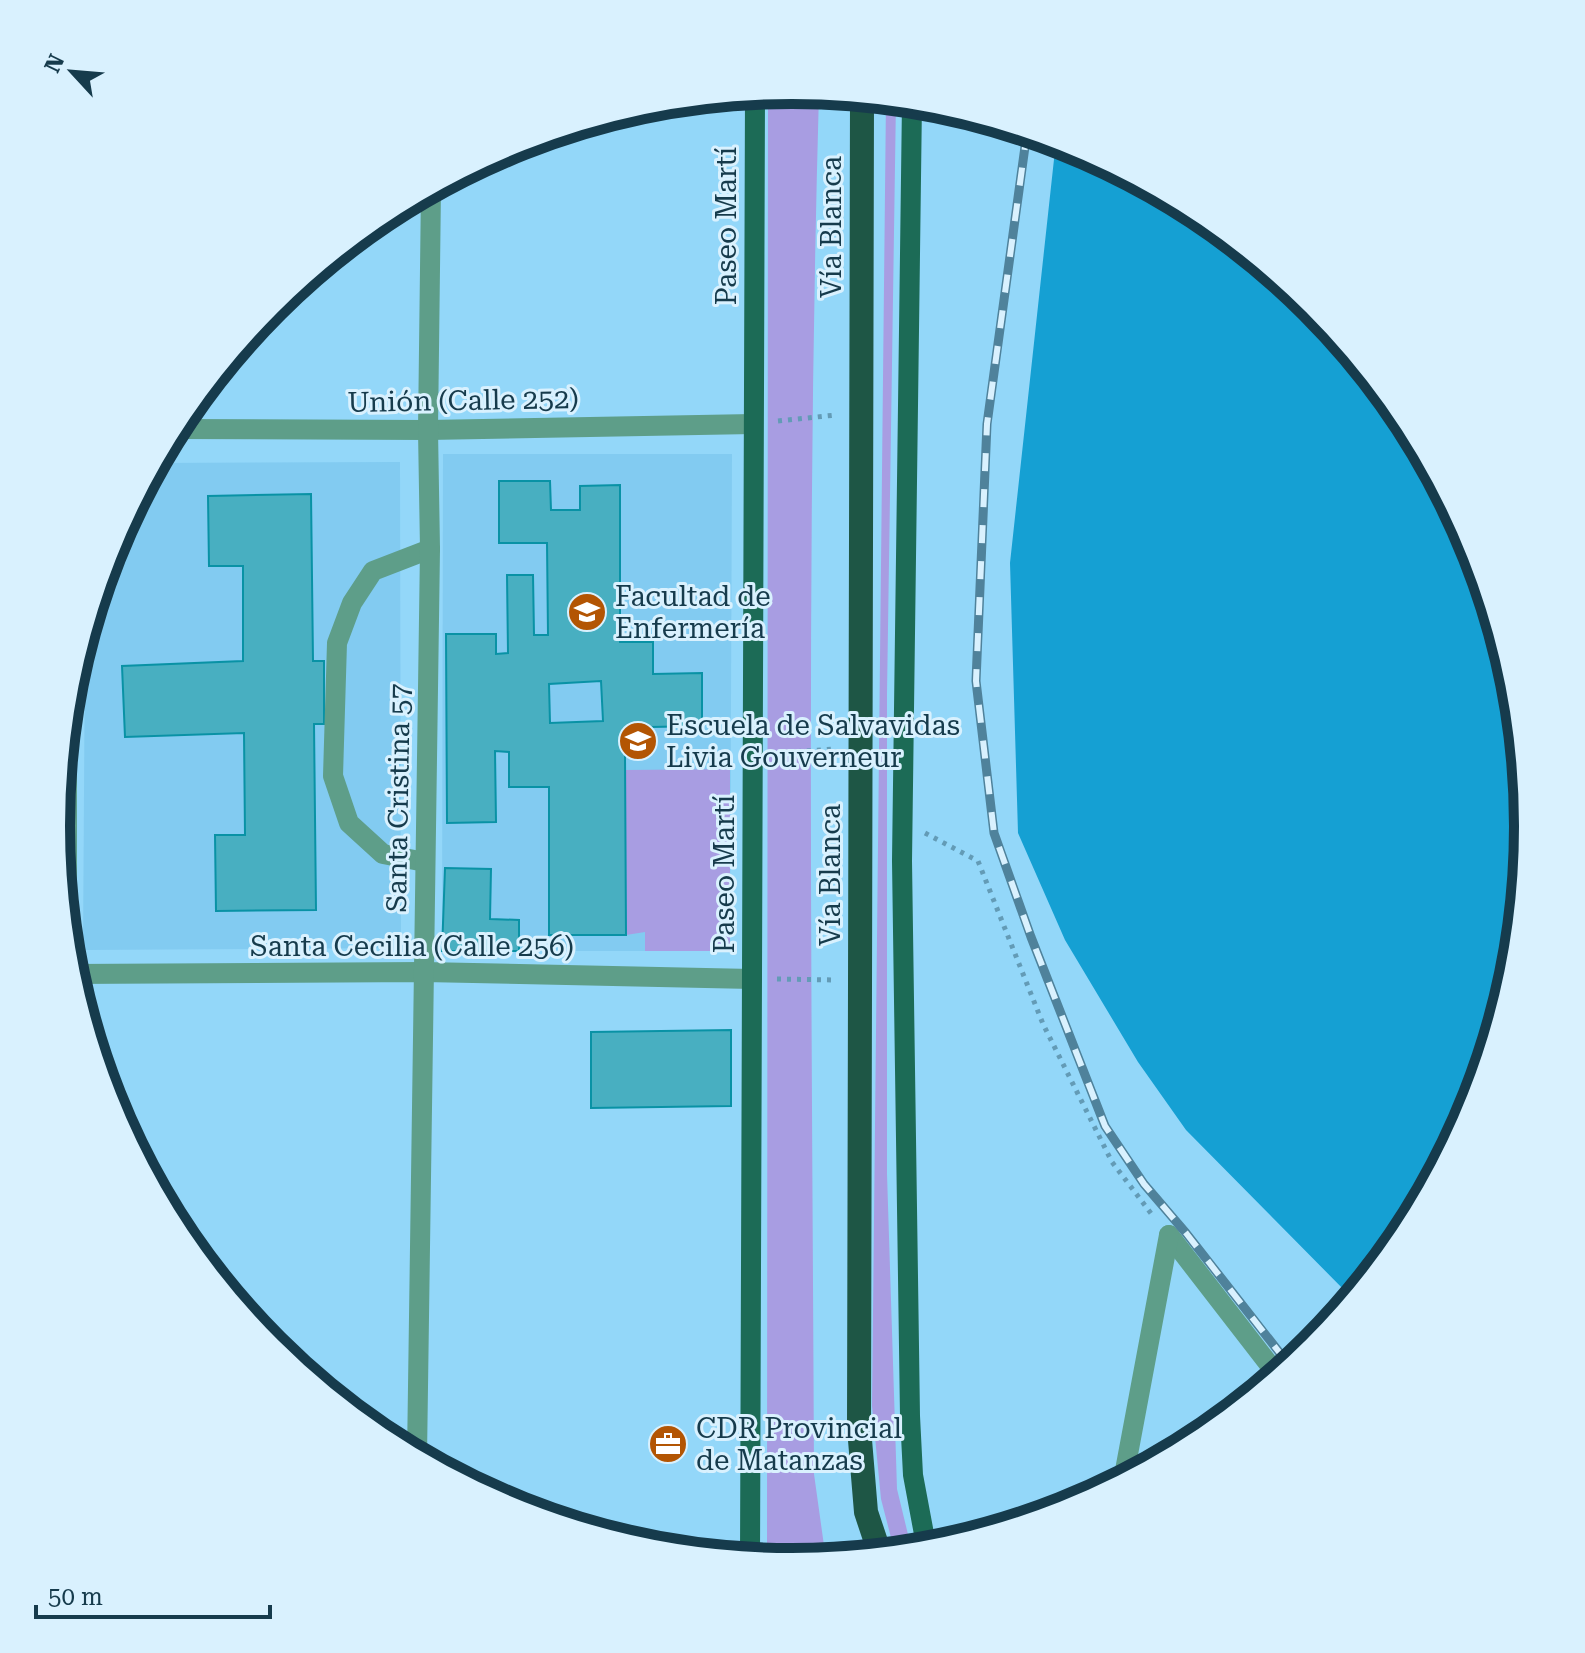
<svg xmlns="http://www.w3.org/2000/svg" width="1585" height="1653" font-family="'Roboto Serif',serif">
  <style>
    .built { fill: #82cbf1 }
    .green { fill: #a89de2 }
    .water { fill: #15a0d3 }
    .building { fill: #48afc1; stroke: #0992a5; stroke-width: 2; fill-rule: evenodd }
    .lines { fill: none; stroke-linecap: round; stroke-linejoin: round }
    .path { stroke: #639bb6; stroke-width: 5; stroke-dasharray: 4 6; stroke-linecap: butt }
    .minor { stroke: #5e9e89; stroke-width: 20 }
    .major { stroke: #1c6b56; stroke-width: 20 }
    .highway { stroke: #1e5645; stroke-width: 24 }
    .rail-casing { stroke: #4f829b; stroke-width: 9 }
    .rail { stroke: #d9f1fe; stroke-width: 6; stroke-dasharray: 18; stroke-linecap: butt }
    .labels { text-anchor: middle; stroke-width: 6; stroke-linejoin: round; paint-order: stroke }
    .street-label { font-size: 28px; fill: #163b4c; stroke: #d9f1fe }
    .poi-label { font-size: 28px; fill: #163b4c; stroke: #d9f1fe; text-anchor: start }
    .rim { fill: none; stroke: #163b4c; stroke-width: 10 }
  </style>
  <rect width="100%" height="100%" fill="#93d7f9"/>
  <g class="built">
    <polygon points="443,454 732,454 730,951 442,951"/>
    <polygon points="400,462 401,948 83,950 85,634 112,544 156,463"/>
  </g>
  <g class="green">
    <path d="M793,90L819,93C806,553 812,1014 814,1474L826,1560L792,1563L767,1560L768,92Z"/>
    <polygon points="886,99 896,100 887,694 887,1174 897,1489 912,1551 895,1553 881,1499 872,1406"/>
    <polygon points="730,769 730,951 645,951 645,932 626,935 626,770"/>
  </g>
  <polygon class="water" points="1056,141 1075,146 1202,214 1254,257 1314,306 1405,418 1473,545 1515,683 1529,827 1515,971 1473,1109 1405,1236 1353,1299 1186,1130 1138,1062 1065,940 1018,833 1010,563"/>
  <g class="building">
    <path d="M499,481H550L551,510H580V486L620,485V642H653V674L702,673V726L651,727V754H625L626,935H549V787H509V752L495,751L496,822L447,823L446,634H496V654L508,653L507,575H533L534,635H548L547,543H499ZM601,681L603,721L550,723L549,684Z"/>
    <polygon points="311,494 313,661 324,661 324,724 314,724 316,910 216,911 215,835 245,835 244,733 125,737 122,666 243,661 243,566 209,566 208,496"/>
    <polygon points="445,868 491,869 490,919 519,920 519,951 442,951"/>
    <polygon points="731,1030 731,1106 591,1108 591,1032"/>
  </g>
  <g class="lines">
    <g class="path">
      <polyline points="778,421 836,415"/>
      <polyline points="777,753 835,749"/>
      <polyline points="925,833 978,861 1043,1024 1112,1162 1153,1216"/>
      <polyline points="777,979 835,980"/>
    </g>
    <g class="minor">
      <polyline points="174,429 428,430 753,424"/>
      <polyline points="67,720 67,935"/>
      <polyline points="425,862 383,854 349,823 333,776 337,643 352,603 373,571 430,549"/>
      <polyline points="71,974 424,972 752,979"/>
      <polyline points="1169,1235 1278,1376"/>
      <polyline points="417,1457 430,549 428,430 431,188"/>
      <polyline points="1123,1481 1169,1235"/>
    </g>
    <g class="major">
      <polyline points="912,102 902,861 910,1416 913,1475 927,1550"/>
      <polyline points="750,1559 755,94"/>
    </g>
    <polyline class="highway" points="862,97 859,1428 866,1512 880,1554"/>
    <defs>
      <polyline id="rail" points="1027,132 987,424 976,681 994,833 1031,937 1105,1126 1144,1184 1186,1233 1290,1366"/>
    </defs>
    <use href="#rail" class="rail-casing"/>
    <use href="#rail" class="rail"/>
  </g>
  <defs>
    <symbol id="university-disc" viewBox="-11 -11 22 22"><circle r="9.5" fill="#b35503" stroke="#d9f1fe"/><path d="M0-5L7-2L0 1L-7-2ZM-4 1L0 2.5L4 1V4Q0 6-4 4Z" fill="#fff"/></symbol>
    <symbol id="school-disc" viewBox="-11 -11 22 22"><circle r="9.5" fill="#b35503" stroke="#d9f1fe"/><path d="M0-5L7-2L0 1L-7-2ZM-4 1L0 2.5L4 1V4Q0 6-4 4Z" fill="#fff"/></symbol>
    <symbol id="office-disc" viewBox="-11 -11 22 22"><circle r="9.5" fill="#b35503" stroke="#d9f1fe"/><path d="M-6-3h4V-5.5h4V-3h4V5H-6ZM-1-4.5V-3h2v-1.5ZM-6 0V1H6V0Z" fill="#fff"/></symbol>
  </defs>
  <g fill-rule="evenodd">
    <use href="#university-disc" x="565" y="590" width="44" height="44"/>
    <use href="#school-disc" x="616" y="719" width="44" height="44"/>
    <use href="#office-disc" x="646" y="1422" width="44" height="44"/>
  </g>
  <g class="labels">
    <g class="street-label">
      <text transform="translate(726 226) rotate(-90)" y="10">Paseo Martí</text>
      <text transform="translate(831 227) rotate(-90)" y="10">Vía Blanca</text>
      <text transform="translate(463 400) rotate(-1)" y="10">Unión (Calle 252)</text>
      <text transform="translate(398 798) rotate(-89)" y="10">Santa Cristina 57</text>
      <text transform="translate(724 874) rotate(-90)" y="10">Paseo Martí</text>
      <text transform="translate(830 875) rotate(-90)" y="10">Vía Blanca</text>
      <text x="412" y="956">Santa Cecilia (Calle 256)</text>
    </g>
    <g class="poi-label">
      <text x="615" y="606">Facultad de<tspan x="615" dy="32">Enfermería</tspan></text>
      <text x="666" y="735">Escuela de Salvavidas<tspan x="666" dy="32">Livia Gouverneur</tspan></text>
      <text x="696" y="1438">CDR Provincial<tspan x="696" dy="32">de Matanzas</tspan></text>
    </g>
  </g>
  <path d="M0 0H1585V1653H0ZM70 826a722 722 0 1 1 1444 0a722 722 0 1 1-1444 0Z" fill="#d9f1fe" fill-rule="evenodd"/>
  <path class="rim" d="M70 826a722 722 0 1 1 1444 0a722 722 0 1 1-1444 0Z"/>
  <g transform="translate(72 72) rotate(296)" stroke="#d9f1fe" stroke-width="6" paint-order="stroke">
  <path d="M0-6L14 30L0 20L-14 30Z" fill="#163b4c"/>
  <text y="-12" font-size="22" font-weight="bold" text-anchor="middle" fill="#163b4c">N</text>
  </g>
  <path d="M36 1605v12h234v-12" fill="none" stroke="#163b4c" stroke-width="4"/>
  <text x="48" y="1605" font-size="24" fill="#163b4c" stroke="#d9f1fe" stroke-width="6" paint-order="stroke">50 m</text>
</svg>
